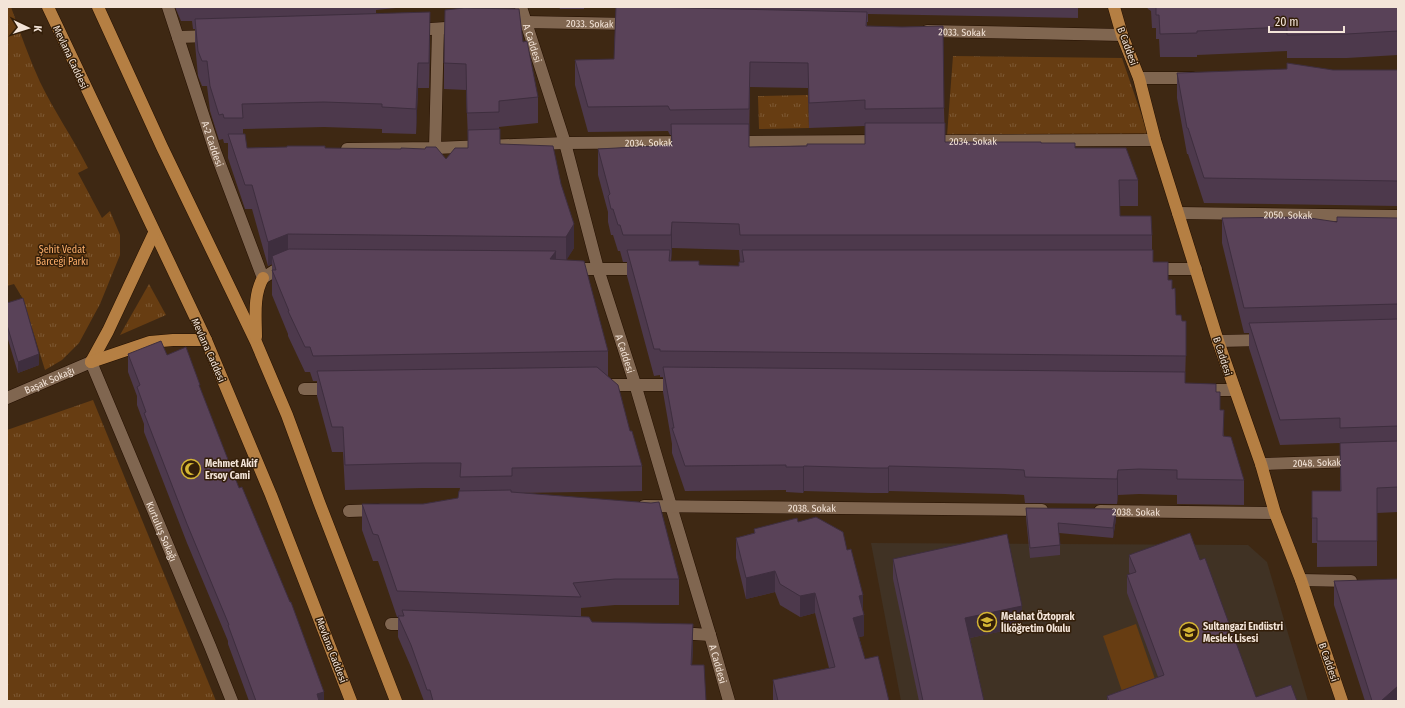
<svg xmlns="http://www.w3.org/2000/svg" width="1405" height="708" font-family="'Fira Sans Condensed',sans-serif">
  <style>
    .education { fill: #403224 }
    .grass { fill: url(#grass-tufts) }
    .pitch { fill: #673d12 }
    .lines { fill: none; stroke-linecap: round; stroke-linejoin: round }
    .minor-casing { stroke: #241000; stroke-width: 13 }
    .major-casing { stroke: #241000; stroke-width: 13 }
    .minor { stroke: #806650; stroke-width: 12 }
    .major { stroke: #b57f43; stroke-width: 12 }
    .wall { fill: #4d394c; fill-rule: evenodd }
    .shaded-wall { fill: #3e2e3e }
    .building { fill: #594258; stroke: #3e2e3e }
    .labels { text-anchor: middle; stroke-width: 3; stroke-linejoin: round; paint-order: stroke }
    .street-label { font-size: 10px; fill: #f3e4d8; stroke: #331e09 }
    .park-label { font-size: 10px; fill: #feb06b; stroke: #331e09 }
    .poi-label { font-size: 10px; font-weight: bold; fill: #f3e4d8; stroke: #331e09; text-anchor: start }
  </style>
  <defs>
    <pattern id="grass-tufts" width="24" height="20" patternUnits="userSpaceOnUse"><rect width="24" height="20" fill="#673d12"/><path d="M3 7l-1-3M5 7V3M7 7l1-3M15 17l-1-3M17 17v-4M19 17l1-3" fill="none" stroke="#7d5934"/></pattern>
  </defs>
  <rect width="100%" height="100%" fill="#3e2813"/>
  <polygon class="education" points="871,543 1248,545 1267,562 1308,701 901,701"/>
  <g class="grass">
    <path d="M7,7H11C20,32 29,58 40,82C54,111 73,138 88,168L78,173L102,218L110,211L120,235V255L100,304L79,343L62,360L45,370L23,299L14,284L7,286Z"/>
    <polygon points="953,56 1122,58 1148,134 947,136"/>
    <polygon points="808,95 809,128 759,129 758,96"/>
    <polygon points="149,284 166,315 120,335"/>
    <polygon points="93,400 216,701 7,701 7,430"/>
  </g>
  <polygon class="pitch" points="1136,624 1158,688 1125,700 1103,636"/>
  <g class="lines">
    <defs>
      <g id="minor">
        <path id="s1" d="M168,7L215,151L263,278L274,271L287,266"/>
        <path id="s2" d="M521,7L565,143L598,269L635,384L671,506L710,635L729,701"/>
        <path id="s3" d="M505,24L525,22L631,24"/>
        <polyline points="415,30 461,27"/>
        <path id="s4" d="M927,31L1122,35"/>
        <polyline points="178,37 211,36"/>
        <polyline points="1139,78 1193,78"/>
        <path id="s5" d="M928,141L1155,140"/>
        <polyline points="734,142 880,141"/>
        <polyline points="435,148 438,29"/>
        <path id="s6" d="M347,149L435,148L565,143L686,142"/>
        <path id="s7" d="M1178,213L1398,216"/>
        <polyline points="571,269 642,269"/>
        <polyline points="1153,269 1196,269"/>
        <polyline points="1218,341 1265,340"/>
        <polyline points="601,385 679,385"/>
        <polyline points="304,389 333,389"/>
        <polyline points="1199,390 1235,390"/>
        <path id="s8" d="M7,398L91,362L210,646L232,701"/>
        <path id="s9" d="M1261,464L1357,461"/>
        <path id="s10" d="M644,506L1042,510"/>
        <polyline points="349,511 378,510"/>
        <path id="s11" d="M1100,511L1275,513"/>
        <polyline points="1301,580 1351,581"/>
        <polyline points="391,624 413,624"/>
        <polyline points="678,633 710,635"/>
      </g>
      <g id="major">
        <polyline points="48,7 206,340 271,495 351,701"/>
        <polyline points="98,7 162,147 256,342 287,415 319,502 396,701"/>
        <polyline points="1114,7 1122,35 1139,78 1155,140 1178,213 1218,341 1261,464 1275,513 1301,580 1342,701"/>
        <path d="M256,337C256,318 253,295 263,278"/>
        <polyline points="91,362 108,331 154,233"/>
        <polyline points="91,362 150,342 173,340 206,340"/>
      </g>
    </defs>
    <use href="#minor" class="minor-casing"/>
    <use href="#major" class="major-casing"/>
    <use href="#minor" class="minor"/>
    <use href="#major" class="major"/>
  </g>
  <g class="wall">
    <polygon points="175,7 406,7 376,10 376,13 430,37 429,88 418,88 416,134 382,133 382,129 324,127 243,129 243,134 247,148 325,148 446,159 468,148 468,139 466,90 444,89 444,63 523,42 538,97 538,123 499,127 500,144 574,248 566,260 608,351 608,376 607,376 630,431 642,466 642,491 517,493 679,579 679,605 615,605 581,608 581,617 592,622 693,645 692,665 706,701 424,701 411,667 398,637 398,617 397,617 378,561 373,561 362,530 362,504 423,504 458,498 460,488 423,488 345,490 343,452 332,452 317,396 317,381 313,381 310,372 305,372 288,336 288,334 272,295 272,264 268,266 252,209 245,209 228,158 228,143 224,143 223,139 219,140 210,111 207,86 202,86 198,76 195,44 195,29 193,29 192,21 181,21"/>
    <polygon points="559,7 584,7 584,9 560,9"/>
    <path d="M616,7H1078V18L868,14V22H867V26L944,108L945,142L1041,143L1075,148L1138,180V206H1119L1120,216L1152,235V250L1153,262L1168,280L1172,289L1176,315L1182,321L1186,347L1185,383L1216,392L1220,410L1224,436L1244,480V505L1177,504V495L1139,494L1118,495L1117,504L1025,503L1024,495L1005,494L889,491L888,493H871L804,491L803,493L786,492V490L685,491L672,453V444L663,392V377H660V375L654,376L627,276V262H623L620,251H618L613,235H611L608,222V212L598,175V149L671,145V135H670L668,131L588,132L575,85V60L614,59ZM750,87L808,88L809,128L865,126V144L749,147ZM672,248L739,250L740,262H742L739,266L699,265L671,261Z"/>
    <polygon points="1147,7 1398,7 1398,55 1347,58 1287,58 1287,51 1197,55 1197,57 1160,57 1159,39 1156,39 1156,28 1152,28 1151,11 1148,9"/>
    <polygon points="1398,70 1398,206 1204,203 1188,154 1187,154 1177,98 1177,73"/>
    <polygon points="1222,218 1337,222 1398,218 1398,512 1377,513 1377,566 1317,567 1317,543 1312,543 1312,491 1340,491 1340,443 1280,445 1249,348 1249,333 1244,333 1222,243"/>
    <polygon points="7,303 39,365 18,373 7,336"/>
    <polygon points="128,354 167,355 200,388 239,488 324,701 249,701 228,644 228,641 187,543 144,432 144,424 137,405 137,396 128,372"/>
    <polygon points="1026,508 1116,519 1113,538 1059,533 1060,545 1060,555 1030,558 1026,518"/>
    <polygon points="798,522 847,550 863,609 864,636 859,637 865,659 889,701 773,701 773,680 829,668 815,613 800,617 780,605 775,592 746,599 736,558 736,538 754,533 754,529"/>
    <polygon points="1129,555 1200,560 1256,697 1297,701 1107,701 1107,696 1158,677 1127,593 1127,575 1130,574 1129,572"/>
    <polygon points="893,559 1022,627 970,638 984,701 919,701 893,579"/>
    <polygon points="1334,581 1398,701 1365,701 1334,605"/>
  </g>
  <g class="shaded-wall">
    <polygon points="430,12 430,37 429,88 429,63"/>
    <polygon points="418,63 418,88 416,134 416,109"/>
    <polygon points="672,222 672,248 671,262 671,235"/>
    <polygon points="574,224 574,248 566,261 566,237"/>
    <polygon points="288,234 288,258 272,256 272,264 268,266 268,242"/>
    <polygon points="556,251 556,276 550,259"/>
    <polygon points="39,354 39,365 18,373 18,362"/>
    <polygon points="804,466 804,491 803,493 803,467"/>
    <polygon points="889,466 889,491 888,493 888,468"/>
    <polygon points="1118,470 1118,495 1117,504 1117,479"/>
    <polygon points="1116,509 1116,519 1113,538 1113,528"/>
    <polygon points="775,571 775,592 746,599 746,578"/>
    <polygon points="815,593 815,613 800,617 800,596"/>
    <polygon points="863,595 863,615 859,596"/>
    <polygon points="1022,606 1022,627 965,639 965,618"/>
    <polygon points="864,615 864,636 853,639 853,618"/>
    <polygon points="693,624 693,645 691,686 691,665"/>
    <polygon points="1398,686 1398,701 1381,701"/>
    <polygon points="324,692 324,701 317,701 317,694"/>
  </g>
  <g class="building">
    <polygon points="616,7 646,7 867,12 866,26 902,27 943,26 944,108 865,109 865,100 809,103 808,63 750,62 749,109 670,110 668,106 588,107 575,60 614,59"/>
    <polygon points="1156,7 1398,7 1398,31 1347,34 1287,35 1287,27 1197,31 1197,33 1160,34 1159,15 1156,15"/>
    <polygon points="464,8 519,9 523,42 527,41 538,97 499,101 499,112 467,113 466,64 444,63 445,10"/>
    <polygon points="430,12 429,63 418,63 416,109 382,107 382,104 324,102 242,104 243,118 224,118 223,114 219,115 210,86 207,61 202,61 198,51 195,19"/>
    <polygon points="1287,63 1333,70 1398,70 1398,181 1204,178 1188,128 1187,128 1177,73 1287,69"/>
    <polygon points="865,123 945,123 945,142 1041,142 1041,143 1075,143 1075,148 1126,148 1138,180 1119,180 1120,216 1151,216 1152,235 740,235 739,224 672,222 671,235 623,235 620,225 618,225 613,209 611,209 608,196 610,194 598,149 672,145 671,124 749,124 749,147 807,146 807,144 865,144"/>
    <polygon points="500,129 500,144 553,146 561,184 574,224 566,237 288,234 268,242 252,185 245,185 228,134 245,134 247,148 287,147 287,146 325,146 325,148 401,149 401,148 425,149 426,147 436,147 446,159 455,148 468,148 468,130"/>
    <polygon points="1303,217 1337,222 1337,217 1398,218 1398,304 1244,308 1222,218"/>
    <polygon points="289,249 556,251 550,259 584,261 608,351 313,356 310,347 305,347 288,311 289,311 272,270 276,270 272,256"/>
    <polygon points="627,250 670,250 669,261 699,261 699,265 739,266 739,262 744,262 742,250 1153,250 1153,262 1168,262 1168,280 1172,280 1172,289 1175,288 1176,315 1181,315 1182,321 1186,321 1186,356 660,351 660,349 654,349"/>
    <polygon points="23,298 39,354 18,362 7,325 7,303"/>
    <polygon points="1398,319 1398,426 1340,428 1340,418 1280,420 1249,323"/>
    <polygon points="161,341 167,355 186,347 200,385 199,385 239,488 242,487 290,602 291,602 324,692 317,694 319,701 256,701 228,625 229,625 187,524 144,413 146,412 137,387 140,385 128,354"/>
    <polygon points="597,367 618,385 630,431 632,431 642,466 512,468 512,476 460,477 461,463 423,463 345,465 343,427 332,427 317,371"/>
    <polygon points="663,367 1185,372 1185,383 1216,384 1216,392 1220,392 1220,410 1224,410 1223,436 1231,437 1244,480 1177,479 1177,470 1139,469 1118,470 1117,479 1025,477 1024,470 1005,469 889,466 888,468 871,468 804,466 803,467 786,467 786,465 685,466 672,428 674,428"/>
    <polygon points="1398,441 1398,487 1377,488 1377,541 1317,541 1317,518 1312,518 1312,491 1341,491 1340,443"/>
    <polygon points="511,490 511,492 651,503 659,502 679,579 615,579 573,583 581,597 397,591 378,535 373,534 362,504 423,504 458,498 459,491"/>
    <polygon points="1026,508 1116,509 1113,528 1058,523 1060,545 1030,548"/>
    <polygon points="816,517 843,532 847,550 851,549 863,595 859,596 864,615 853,618 865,659 878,656 889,701 778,701 773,680 835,667 815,593 800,596 780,584 775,571 746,578 736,538 755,533 754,529 797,518 798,522"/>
    <polygon points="1190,533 1200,560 1205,558 1256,697 1291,685 1297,701 1109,701 1107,696 1164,675 1127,575 1136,572 1129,555"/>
    <polygon points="1007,534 1022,606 965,618 984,701 923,701 893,559"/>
    <polygon points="1398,579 1398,686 1381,701 1372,701 1334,581"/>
    <polygon points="402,610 589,617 592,622 693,624 691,665 704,665 706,701 433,701 430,690 427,690 411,645 398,616 404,616"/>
  </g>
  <defs>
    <symbol id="mosque-ring" viewBox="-11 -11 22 22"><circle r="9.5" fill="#331e09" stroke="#d5b534" stroke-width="1.5"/><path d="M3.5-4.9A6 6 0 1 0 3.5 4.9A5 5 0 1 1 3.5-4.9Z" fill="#d5b534"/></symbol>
    <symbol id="school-ring" viewBox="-11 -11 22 22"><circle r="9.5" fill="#331e09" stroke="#d5b534" stroke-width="1.5"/><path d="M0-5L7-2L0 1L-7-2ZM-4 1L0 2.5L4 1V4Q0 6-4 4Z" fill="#d5b534"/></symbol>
  </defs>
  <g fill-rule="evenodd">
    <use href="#mosque-ring" x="180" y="458" width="22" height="22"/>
    <use href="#school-ring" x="976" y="611" width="22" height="22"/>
    <use href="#school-ring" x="1178" y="621" width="22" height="22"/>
  </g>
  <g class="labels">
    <g class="street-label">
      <text dy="4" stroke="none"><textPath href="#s3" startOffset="85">2033. Sokak</textPath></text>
      <text dy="4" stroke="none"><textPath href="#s4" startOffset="35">2033. Sokak</textPath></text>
      <text dy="4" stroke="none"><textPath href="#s2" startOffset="38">A Caddesi</textPath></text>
      <text transform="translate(1128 46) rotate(70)" y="4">B Caddesi</text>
      <text transform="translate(71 57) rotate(65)" y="4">Mevlana Caddesi</text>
      <text dy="4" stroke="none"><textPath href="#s5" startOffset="45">2034. Sokak</textPath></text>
      <text dy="4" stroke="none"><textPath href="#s6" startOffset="302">2034. Sokak</textPath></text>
      <text dy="4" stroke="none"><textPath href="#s1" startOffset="144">A-2 Caddesi</textPath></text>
      <text dy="4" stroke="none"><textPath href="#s7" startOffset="110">2050. Sokak</textPath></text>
      <text transform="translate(209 350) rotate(66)" y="4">Mevlana Caddesi</text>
      <text dy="4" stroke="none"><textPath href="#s2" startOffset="362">A Caddesi</textPath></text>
      <text transform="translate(1223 356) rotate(72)" y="4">B Caddesi</text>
      <text dy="4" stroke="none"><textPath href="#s8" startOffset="46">Başak Sokağı</textPath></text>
      <text dy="4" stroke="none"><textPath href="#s9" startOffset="56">2048. Sokak</textPath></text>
      <text dy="4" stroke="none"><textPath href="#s10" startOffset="168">2038. Sokak</textPath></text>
      <text dy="4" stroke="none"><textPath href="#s11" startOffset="36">2038. Sokak</textPath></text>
      <text dy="4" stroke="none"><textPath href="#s8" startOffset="275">Kurtuluş Sokağı</textPath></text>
      <text transform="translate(332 650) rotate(69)" y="4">Mevlana Caddesi</text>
      <text transform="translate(1329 662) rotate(71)" y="4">B Caddesi</text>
      <text dy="4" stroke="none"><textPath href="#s2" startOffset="686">A Caddesi</textPath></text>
    </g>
    <g class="park-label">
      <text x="62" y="253">Şehit Vedat<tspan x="62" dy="12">Barceği Parkı</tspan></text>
    </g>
    <g class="poi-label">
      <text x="205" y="467">Mehmet Akif<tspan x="205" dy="12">Ersoy Cami</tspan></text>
      <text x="1001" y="620">Melahat Öztoprak<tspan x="1001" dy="12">İlköğretim Okulu</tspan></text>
      <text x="1203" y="630">Sultangazi Endüstri<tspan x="1203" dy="12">Meslek Lisesi</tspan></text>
    </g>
  </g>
  <rect width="1405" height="708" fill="none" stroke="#f3e4d8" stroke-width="16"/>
  <g transform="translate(28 28) rotate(94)" stroke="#331e09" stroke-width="3" paint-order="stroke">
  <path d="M0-3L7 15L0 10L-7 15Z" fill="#f3e4d8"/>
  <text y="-6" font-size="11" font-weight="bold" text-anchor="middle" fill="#f3e4d8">K</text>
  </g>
  <path d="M1269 26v6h75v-6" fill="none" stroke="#f3e4d8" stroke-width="2"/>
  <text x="1275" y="26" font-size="12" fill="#f3e4d8" stroke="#331e09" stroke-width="3" paint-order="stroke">20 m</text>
</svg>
